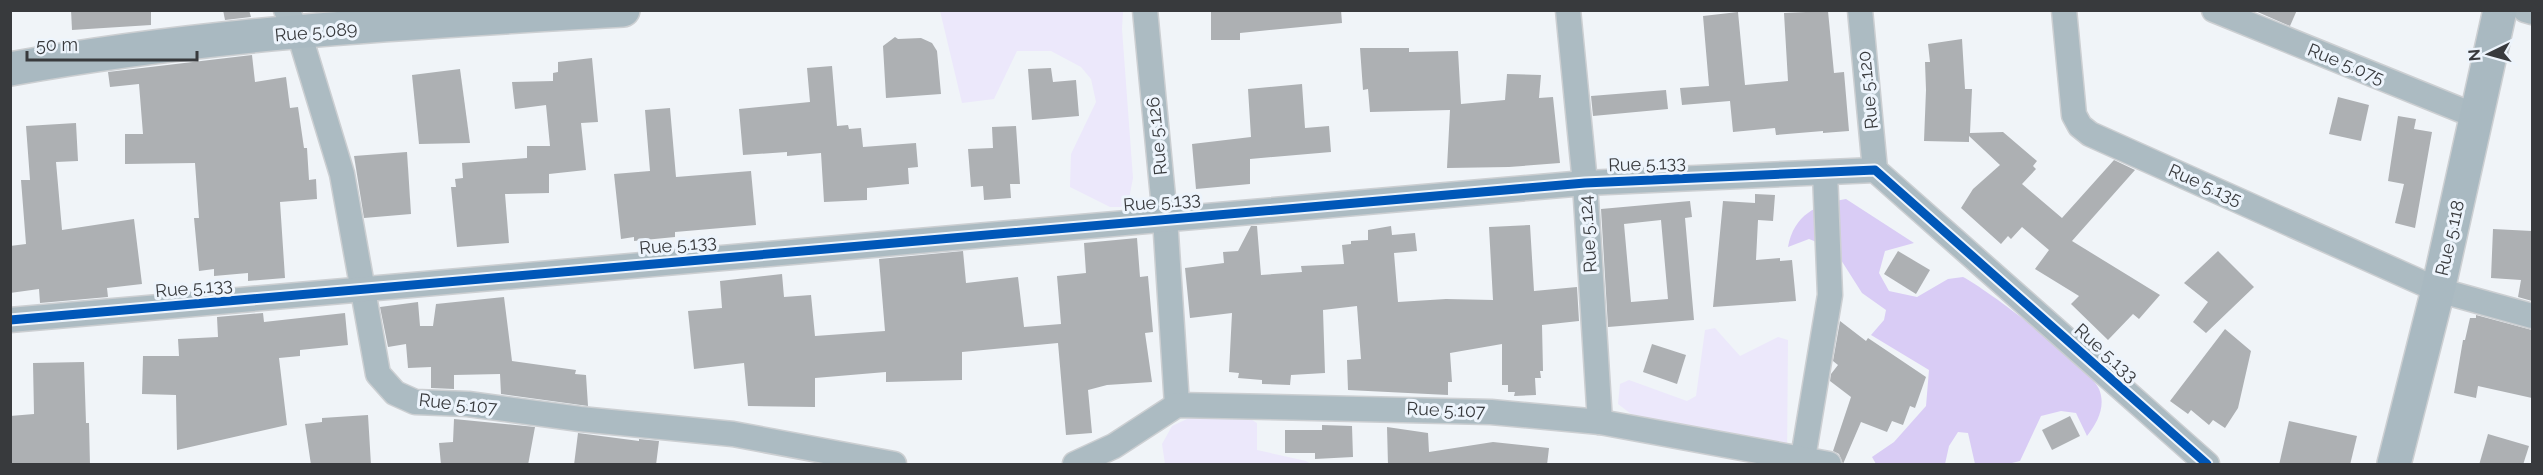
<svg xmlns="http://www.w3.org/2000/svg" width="2543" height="475" font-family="Raleway,sans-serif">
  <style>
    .green { fill: #ece8fb }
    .forest { fill: #d9ccf5 }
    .building { fill: #adb0b3; fill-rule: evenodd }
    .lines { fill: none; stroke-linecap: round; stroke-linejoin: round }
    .street-casing { stroke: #cccfd2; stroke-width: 27 }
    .secondary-casing { stroke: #cccfd2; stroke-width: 36 }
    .street { stroke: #acbbc2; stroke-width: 24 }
    .secondary { stroke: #a9b9c1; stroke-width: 33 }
    .cycleway-casing { stroke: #edf4fc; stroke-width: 13 }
    .cycleway { stroke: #0057b8; stroke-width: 9 }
    .labels { text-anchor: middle; stroke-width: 6; stroke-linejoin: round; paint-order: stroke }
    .street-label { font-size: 18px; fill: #383a3d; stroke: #edf4fc }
  </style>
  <rect width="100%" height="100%" fill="#f0f4f8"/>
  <g class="green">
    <polygon points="940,11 1123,11 1122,29 1133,178 1129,199 1121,207 1110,207 1070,187 1071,154 1096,102 1091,79 1081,67 1051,51 1017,51 994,99 962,103"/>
    <polygon points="1715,328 1740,356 1778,337 1788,340 1787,464 1756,464 1752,460 1660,436 1618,404 1620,384 1629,380 1687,401 1696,396 1705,330"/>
    <polygon points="1204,411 1247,417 1257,423 1257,450 1306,461 1311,464 1165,464 1162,444 1172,426"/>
  </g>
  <path class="forest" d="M1846,199L1914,243L1885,251L1879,273L1889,291L1917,297L1948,279L1963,277C1988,290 2089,366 2099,389C2106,406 2098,422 2087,436L2076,413L2061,411L2041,416L2020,461L2008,464H1975L1968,433L1958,432L1949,446L1945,464H1876L1872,457L1894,442L1926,406L1929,370L1871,335L1884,320L1886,310L1862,293L1834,249L1809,239L1788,247C1794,215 1816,204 1846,199Z"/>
  <g class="building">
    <polygon points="71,10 151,10 151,25 72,30"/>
    <polygon points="223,10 249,10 251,17 225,20"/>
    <polygon points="1211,10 1341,10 1342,23 1240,33 1240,40 1211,40"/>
    <polygon points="2253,10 2297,10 2290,26"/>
    <polygon points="1828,11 1834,73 1844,72 1849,131 1823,133 1823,131 1776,135 1775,128 1733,132 1730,101 1682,105 1680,88 1709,86 1703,16 1738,12 1745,85 1788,81 1784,13"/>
    <polygon points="895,37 898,39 921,38 932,43 937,51 941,94 886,98 883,46"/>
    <polygon points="1962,39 1965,89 1972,89 1970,133 2003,132 2037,161 2033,166 2036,169 2022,184 2062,218 2114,160 2135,170 2072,241 2160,295 2139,319 2133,314 2108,340 2071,304 2079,296 2035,269 2049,250 2022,227 2011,239 2008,236 2001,244 1961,208 1973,189 2000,165 1969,136 1969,142 1924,141 1926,90 1925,62 1930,62 1928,44"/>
    <polygon points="1360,48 1409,48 1409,52 1458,51 1461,104 1505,100 1507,74 1541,75 1539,98 1553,97 1560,163 1509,167 1447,168 1450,110 1370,112 1368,89 1363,90"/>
    <polygon points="252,55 255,82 286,77 290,108 298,107 304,148 307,148 309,180 316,179 317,199 280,202 285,278 248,281 248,273 214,276 214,269 199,271 194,218 199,218 195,163 125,164 125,134 143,134 139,84 110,87 108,72"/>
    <polygon points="592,58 598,122 581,123 586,170 549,174 549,193 505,194 509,243 457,247 451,187 456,187 455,179 463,178 462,163 527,158 527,146 550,146 546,105 515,109 512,82 553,81 553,73 558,72 558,62"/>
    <polygon points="832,66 837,126 848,125 849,129 861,128 863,147 916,143 918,167 908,168 909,184 867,188 867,200 824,202 821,153 787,156 787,152 743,155 739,109 810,102 807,68"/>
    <polygon points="1051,68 1053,82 1076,80 1079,116 1032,120 1028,69"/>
    <polygon points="460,69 470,143 419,144 412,75"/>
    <polygon points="1302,84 1305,128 1329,126 1331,152 1250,159 1250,184 1196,189 1192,144 1251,137 1248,89"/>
    <polygon points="1666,90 1668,109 1593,116 1591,96"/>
    <polygon points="2338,97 2369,105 2361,141 2329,134"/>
    <polygon points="670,108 676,177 751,171 756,225 675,232 675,237 634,241 634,237 621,239 614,174 650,171 645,110"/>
    <polygon points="2398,116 2416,119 2414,129 2432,132 2415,228 2395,223 2404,184 2388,181"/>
    <polygon points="76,123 78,161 56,162 62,230 134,219 142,284 107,288 108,297 40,303 39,289 10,293 10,246 26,244 21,180 30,180 26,126"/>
    <polygon points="1016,126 1020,184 1010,184 1011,198 984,200 983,186 971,187 968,149 993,148 992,127"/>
    <polygon points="407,152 411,214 364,218 354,156"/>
    <polygon points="1755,194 1775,195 1773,221 1758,220 1756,260 1780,258 1780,261 1792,260 1796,301 1713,307 1723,201 1755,203"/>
    <path d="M1690,201L1692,217L1685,218L1694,320L1608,327L1601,209ZM1661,220L1668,299L1631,302L1624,224Z"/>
    <polygon points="1530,225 1534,291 1577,287 1579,321 1542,325 1543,371 1540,371 1541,378 1535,378 1536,395 1514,396 1515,392 1508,392 1508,385 1502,385 1502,344 1450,353 1452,382 1448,382 1448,395 1348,390 1347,360 1361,359 1357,306 1323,310 1325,373 1291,375 1290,385 1262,384 1262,380 1238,378 1239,373 1229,372 1232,313 1190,318 1185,268 1224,263 1223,252 1238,251 1251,226 1257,226 1261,275 1302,272 1301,266 1344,264 1342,245 1351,244 1351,241 1368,240 1368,230 1391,226 1392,235 1415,233 1417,251 1394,253 1398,302 1446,299 1493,300 1489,227"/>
    <polygon points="2493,229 2532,231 2532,301 2518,297 2521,280 2491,278"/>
    <polygon points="1137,238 1140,277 1148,276 1153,332 1145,333 1152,382 1107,385 1088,390 1092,433 1066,435 1058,343 962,352 962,380 886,382 886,372 815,378 815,407 748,406 744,363 694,369 688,311 722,308 720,281 782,274 784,297 811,295 815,336 885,331 879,259 963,251 966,283 1018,277 1024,327 1061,324 1057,276 1086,273 1084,243"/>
    <polygon points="1898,251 1930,270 1916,294 1884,274"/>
    <polygon points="2218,251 2254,287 2206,333 2193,322 2208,302 2184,283"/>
    <polygon points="504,297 512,361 576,370 575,374 586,375 588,406 501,394 500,374 454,375 454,389 431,388 431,367 408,368 406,344 388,347 380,307 418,302 420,326 433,326 436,304"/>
    <polygon points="263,313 264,322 345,313 348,345 300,350 300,356 279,358 287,425 177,450 176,395 142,394 143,356 179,356 178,339 218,337 217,317"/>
    <polygon points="2476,315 2532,330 2532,398 2478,386 2476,398 2454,393 2463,340 2465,340 2470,318 2476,318"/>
    <polygon points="1840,321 1866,341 1868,338 1926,377 1915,408 1910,406 1903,425 1892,421 1887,432 1861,422 1843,464 1839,454 1833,451 1851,397 1830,381 1831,374 1838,365 1833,361"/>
    <polygon points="2225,329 2251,351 2238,408 2225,428 2213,420 2209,425 2191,410 2188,414 2170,401"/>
    <polygon points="1652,344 1686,355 1677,384 1643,372"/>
    <polygon points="84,362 86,423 89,423 90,465 10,465 10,416 34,414 33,363"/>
    <polygon points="368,415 371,465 311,465 305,424 322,422 322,418"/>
    <polygon points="2070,416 2080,436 2052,450 2042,430"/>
    <polygon points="454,419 535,427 528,465 441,465 439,443 453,442"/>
    <polygon points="2289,421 2357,436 2350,465 2279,465"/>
    <polygon points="1322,425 1352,426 1353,457 1315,459 1315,453 1285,453 1285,430 1322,430"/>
    <polygon points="1387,427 1428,433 1429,452 1493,442 1549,448 1547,465 1388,465"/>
    <polygon points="578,433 639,441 639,439 659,441 656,465 574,465"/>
    <polygon points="2488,434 2529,446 2523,465 2479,465"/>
  </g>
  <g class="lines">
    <defs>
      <g id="street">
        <polyline points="286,10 299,33 342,174 378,374 395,393 415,402 468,404 580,419 733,434 894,464"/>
        <polyline points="1145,10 1165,218 1177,405"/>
        <polyline points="1568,10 1585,183 1600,422"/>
        <polyline points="1860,10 1875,170"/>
        <polyline points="2064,10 2074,115 2080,126 2090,134 2438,290 2532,316"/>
        <polyline points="2214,10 2478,117"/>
        <polyline points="2525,10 2532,12"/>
        <polyline points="10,320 1585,183 1875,170 2207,464"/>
        <polyline points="1803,458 1830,295 1825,173"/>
        <polyline points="1075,464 1114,446 1177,405 1491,412 1600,422 1829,464"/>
      </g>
      <g id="secondary">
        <path d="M10,69C212,32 419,22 623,10"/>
        <polyline points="2394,464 2438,290 2500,10"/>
      </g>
    </defs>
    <use href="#street" class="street-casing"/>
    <use href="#secondary" class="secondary-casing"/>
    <use href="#street" class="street"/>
    <use href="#secondary" class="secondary"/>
    <defs>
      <polyline id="cycleway" points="10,320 1585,183 1875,170 2207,464"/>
    </defs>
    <use href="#cycleway" class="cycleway-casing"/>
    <use href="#cycleway" class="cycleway"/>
  </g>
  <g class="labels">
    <g class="street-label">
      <text transform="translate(316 32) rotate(-5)" y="6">Rue 5.089</text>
      <text transform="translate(2346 64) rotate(22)" y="6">Rue 5.075</text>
      <text transform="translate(1868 90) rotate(-96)" y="6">Rue 5.120</text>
      <text transform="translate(1157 136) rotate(-96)" y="6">Rue 5.126</text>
      <text transform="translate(1647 164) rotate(-2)" y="6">Rue 5.133</text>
      <text transform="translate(2205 185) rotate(24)" y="6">Rue 5.135</text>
      <text transform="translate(1162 202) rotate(-5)" y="6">Rue 5.133</text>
      <text transform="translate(1588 234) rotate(-94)" y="6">Rue 5.124</text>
      <text transform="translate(2450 238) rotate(-77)" y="6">Rue 5.118</text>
      <text transform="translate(678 245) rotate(-5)" y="6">Rue 5.133</text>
      <text transform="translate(194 288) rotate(-5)" y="6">Rue 5.133</text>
      <text transform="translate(2106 353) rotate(42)" y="6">Rue 5.133</text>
      <text transform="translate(458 404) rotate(6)" y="6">Rue 5.107</text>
      <text transform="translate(1446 410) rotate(2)" y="6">Rue 5.107</text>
    </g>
  </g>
  <rect width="2543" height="475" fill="none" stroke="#383a3d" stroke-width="24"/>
  <g transform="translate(2489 54) rotate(265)" stroke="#edf4fc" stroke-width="4.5" paint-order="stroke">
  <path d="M0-4.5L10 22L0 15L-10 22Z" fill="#383a3d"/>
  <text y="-9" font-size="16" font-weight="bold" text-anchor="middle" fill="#383a3d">N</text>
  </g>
  <path d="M27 51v9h170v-9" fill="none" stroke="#383a3d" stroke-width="3"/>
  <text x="36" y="51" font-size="18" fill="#383a3d" stroke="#edf4fc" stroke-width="4.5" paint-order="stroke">50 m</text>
</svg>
